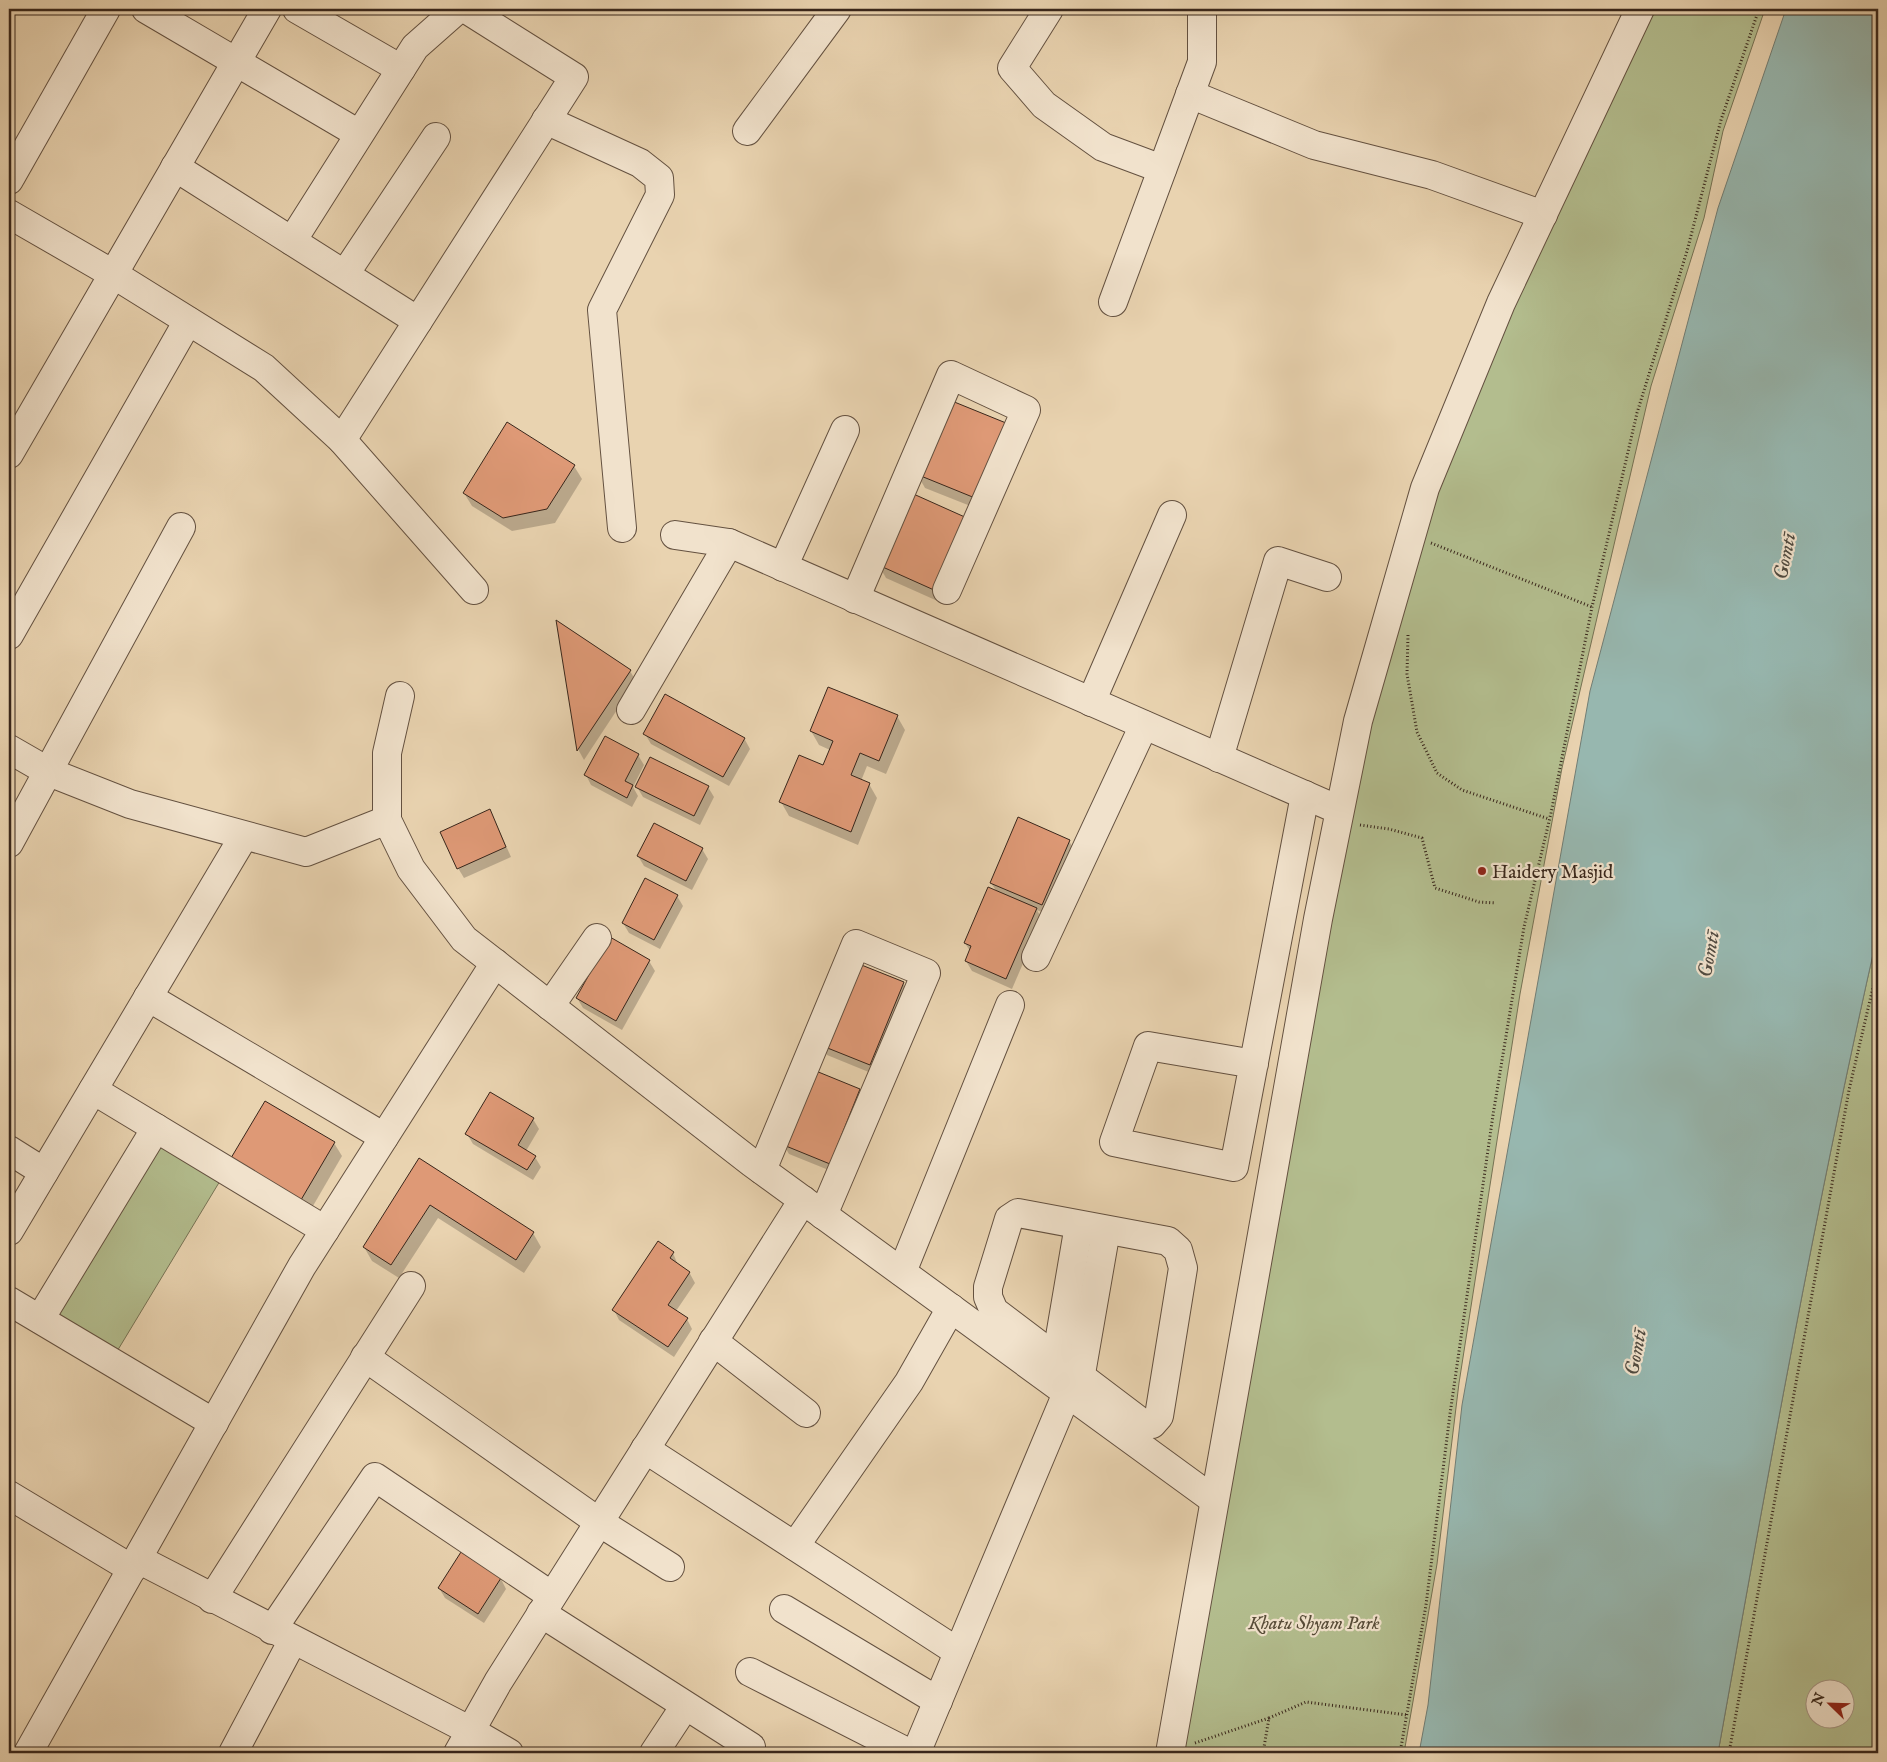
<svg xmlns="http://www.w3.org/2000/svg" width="1887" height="1762" font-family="'IM FELL English',serif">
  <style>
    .green { fill: #b3bd8e; stroke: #767254; fill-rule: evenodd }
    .water { fill: #97b7af; stroke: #717d74 }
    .shadow { fill: #0003 }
    .building { fill: #de9976; stroke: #38261b }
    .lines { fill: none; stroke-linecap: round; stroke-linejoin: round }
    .minor-casing { stroke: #645140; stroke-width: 30 }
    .path { stroke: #38261b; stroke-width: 3; stroke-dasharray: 1 2.5; stroke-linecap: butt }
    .minor { stroke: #f1e2cc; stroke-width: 28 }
    .poi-dot { fill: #8f2418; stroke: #f1e2cc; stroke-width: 2 }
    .labels { text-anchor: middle; stroke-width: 4.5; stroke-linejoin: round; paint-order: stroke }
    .poi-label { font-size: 19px; fill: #38261b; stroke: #f1e2cc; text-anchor: start }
    .park-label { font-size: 19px; font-style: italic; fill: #574c38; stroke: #f1e2cc }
    .water-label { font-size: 20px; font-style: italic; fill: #504a40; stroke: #f1e2cc }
  </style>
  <rect width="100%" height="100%" fill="#e9d3b0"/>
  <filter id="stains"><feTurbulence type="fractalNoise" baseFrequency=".004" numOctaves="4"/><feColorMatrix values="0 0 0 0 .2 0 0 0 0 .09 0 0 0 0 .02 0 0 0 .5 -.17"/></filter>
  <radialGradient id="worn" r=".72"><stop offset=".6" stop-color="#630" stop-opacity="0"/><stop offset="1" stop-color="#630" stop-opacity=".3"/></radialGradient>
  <g class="green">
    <polygon points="1648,9 1765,9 1723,131 1704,218 1651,386 1562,768 1520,994 1459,1383 1437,1564 1404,1753 1179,1753 1345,806 1435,483"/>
    <path d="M1878,932V1753H1718C1767,1479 1816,1204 1878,932ZM1814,1690H1844V1720H1814Z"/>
    <polygon points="158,1136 223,1176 116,1353 50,1313"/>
  </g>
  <path class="water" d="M1786,9H1878V932C1816,1204 1767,1479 1718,1753H1419L1428,1705L1462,1405L1590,691L1718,208Z"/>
  <g class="shadow">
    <polygon points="1005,424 983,511 925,488 917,474"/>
    <polygon points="574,466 582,479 555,523 512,531 472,506 464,493"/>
    <polygon points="974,532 942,603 886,578 878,564"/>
    <polygon points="558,623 630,671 636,681 584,760 579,751"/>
    <polygon points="897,716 905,730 886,774 867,766 861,781 869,784 877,798 858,845 789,816 781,802 823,767 830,750 819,745 811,731"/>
    <polygon points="645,734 744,738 750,749 729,786 651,744"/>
    <polygon points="638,755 644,765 633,787 638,796 632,807 591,785 586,775"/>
    <polygon points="637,787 708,787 714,797 700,825 643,797"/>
    <polygon points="495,821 511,857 464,878 458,868"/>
    <polygon points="1069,841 1075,851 1048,915 1037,910 1042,919 1012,989 972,971 966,961 970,951 965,943 997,892 991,883"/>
    <polygon points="702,849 708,859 692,890 644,866 638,856"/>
    <polygon points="677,896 683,906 660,949 629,933 623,923"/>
    <polygon points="649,961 655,971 622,1030 583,1008 577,998"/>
    <polygon points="903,983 909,994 876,1075 827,1055 822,1045"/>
    <polygon points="859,1090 865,1100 836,1173 789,1154 783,1144"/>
    <polygon points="491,1093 533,1119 539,1129 526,1151 535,1157 541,1167 533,1180 473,1144 467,1134"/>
    <polygon points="334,1143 342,1156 306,1218 238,1177"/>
    <polygon points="420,1160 533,1233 541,1247 524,1273 438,1218 399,1278 372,1261 364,1247"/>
    <polygon points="673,1253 678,1265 689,1272 695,1283 676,1311 687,1319 692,1329 674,1357 619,1320 614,1310"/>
    <polygon points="501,1579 506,1589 484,1623 445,1598 439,1588"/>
  </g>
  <g class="building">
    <polygon points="947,399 1006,423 975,498 916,474"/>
    <polygon points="507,422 575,465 547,509 503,518 463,493"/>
    <polygon points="909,492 967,518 934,590 876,564"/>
    <polygon points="556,620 631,670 577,751"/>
    <polygon points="828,687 898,715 879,761 860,753 851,775 870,783 851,832 779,802 799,755 823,765 833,741 810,731"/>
    <polygon points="665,694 745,738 723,777 643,734"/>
    <polygon points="605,736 639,754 625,781 633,785 627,798 584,775"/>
    <polygon points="650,757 709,786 694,816 635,787"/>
    <polygon points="490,809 506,847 457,869 440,832"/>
    <polygon points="1018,817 1070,840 1042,905 990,883"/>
    <polygon points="654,823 703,848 686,881 637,856"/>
    <polygon points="645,878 678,895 654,940 622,923"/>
    <polygon points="988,887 1037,908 1006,979 965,961 971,946 964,943"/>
    <polygon points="610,937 650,960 616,1021 576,998"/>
    <polygon points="854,962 904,982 870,1065 820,1045"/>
    <polygon points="811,1069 860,1089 830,1164 781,1144"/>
    <polygon points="490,1092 534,1118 518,1145 536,1156 527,1170 465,1134"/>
    <polygon points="265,1101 335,1142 298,1205 228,1163"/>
    <polygon points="419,1158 534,1232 516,1260 430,1205 391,1265 363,1247"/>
    <polygon points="658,1241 674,1252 670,1258 690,1272 668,1305 688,1318 668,1347 612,1310"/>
    <polygon points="461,1552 501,1578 478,1614 438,1588"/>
  </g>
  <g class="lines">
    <defs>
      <g id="minor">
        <polyline points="146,9 359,134"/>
        <polyline points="297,9 401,69"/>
        <polyline points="1049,9 1012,68 1044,105 1103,147 1162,169"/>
        <polyline points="1190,94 1314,145 1432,175 1543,215"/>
        <polyline points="546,120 640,163 659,178 660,195 602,310 622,528"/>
        <polyline points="747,131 837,9"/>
        <polyline points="175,167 418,321"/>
        <polyline points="9,180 106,9"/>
        <polyline points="9,214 113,274 264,368 342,440 474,590"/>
        <polyline points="292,241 415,47 458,9"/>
        <polyline points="345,274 436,137"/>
        <polyline points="1113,302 1202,62 1202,9"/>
        <polyline points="342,440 574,77 466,9"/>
        <polyline points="9,454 267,9"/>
        <polyline points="675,535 729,543 1339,810"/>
        <polyline points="783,567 845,430"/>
        <polyline points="855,599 951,375 1026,410 947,590"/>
        <polyline points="9,635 188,321"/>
        <polyline points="400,696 387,753 387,820 411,869 464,939 752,1163 1214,1500"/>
        <polyline points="1091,702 1172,515"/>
        <polyline points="631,710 729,543"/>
        <polyline points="9,749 49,772 130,804 306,852 387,820"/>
        <polyline points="1219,758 1278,561 1327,577"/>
        <polyline points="9,843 181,527"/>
        <polyline points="1036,957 1144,725"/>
        <polyline points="148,997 384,1137"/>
        <polyline points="550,1006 597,938"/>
        <polyline points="1254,1064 1148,1046 1114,1142 1234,1167 1305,795"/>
        <polyline points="93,1090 325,1230"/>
        <polyline points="9,1150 44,1172"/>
        <polyline points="762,1170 856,944 926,973 823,1215"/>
        <polygon points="1018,1213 1168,1241 1178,1250 1183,1268 1159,1416 1152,1424 1142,1423 994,1311 988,1297 988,1287 1009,1219"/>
        <polyline points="9,1231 244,836"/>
        <polyline points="902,1272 1010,1005"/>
        <polyline points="9,1301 214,1423"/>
        <polyline points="40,1319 156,1128"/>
        <polyline points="713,1341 806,1413"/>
        <polyline points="365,1357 599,1522 670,1567"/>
        <polyline points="1054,1372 1079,1225"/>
        <polyline points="1078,1391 1106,1230"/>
        <polyline points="645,1449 958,1652"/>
        <polyline points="9,1495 132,1569"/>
        <polyline points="795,1546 909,1382 951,1308"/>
        <polyline points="138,1559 471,1731 509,1753"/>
        <polyline points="212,1599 411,1286"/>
        <polyline points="784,1609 938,1701"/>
        <polyline points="541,1613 751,1747 747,1753"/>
        <polyline points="272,1630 375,1477 552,1596"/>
        <polyline points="750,1672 909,1753"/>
        <polyline points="28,1753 302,1266 495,963"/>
        <polyline points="233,1753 293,1640"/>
        <polyline points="458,1753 498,1682 803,1200"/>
        <polyline points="654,1753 685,1706"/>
        <polyline points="916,1753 1067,1393"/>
        <polyline points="1170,1753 1318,919 1358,721 1425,488 1501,303 1640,9"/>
      </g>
    </defs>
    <use href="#minor" class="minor-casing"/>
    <g class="path">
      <polyline points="1431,543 1592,607"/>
      <polyline points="1408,635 1407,674 1417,732 1437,773 1462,790 1549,819"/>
      <polyline points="1360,825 1389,829 1422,838 1435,888 1479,902 1496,903"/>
      <polyline points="1269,1718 1306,1702 1407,1715"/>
      <polyline points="1195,1743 1269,1718 1263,1753"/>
      <polyline points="1400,1753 1426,1605 1450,1414 1493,1115 1524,927 1551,813 1592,607 1637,413 1687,251 1721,120 1759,9"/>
      <polyline points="1729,1753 1849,1090 1878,966"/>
    </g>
    <use href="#minor" class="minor"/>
  </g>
  <circle class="poi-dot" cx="1482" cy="871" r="5"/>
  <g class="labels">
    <g class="poi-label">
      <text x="1492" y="878">Haidery Masjid</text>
    </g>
    <g class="park-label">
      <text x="1314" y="1629">Khatu Shyam Park</text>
    </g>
    <g class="water-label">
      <text transform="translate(1784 556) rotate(-79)" y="7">Gomtī</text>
      <text transform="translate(1708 954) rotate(-80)" y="7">Gomtī</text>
      <text transform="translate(1635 1352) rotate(-80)" y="7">Gomtī</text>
    </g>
  </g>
  <rect width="1887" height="1762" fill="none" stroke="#e9d3b0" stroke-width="30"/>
  <rect x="10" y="10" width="1867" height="1742" fill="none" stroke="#38261b" stroke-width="2.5"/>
  <rect x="15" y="15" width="1857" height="1732" fill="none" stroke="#38261b"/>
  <g transform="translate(1830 1704) rotate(293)"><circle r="24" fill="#f1e2cc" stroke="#a79785"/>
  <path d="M0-4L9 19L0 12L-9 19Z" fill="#8f2418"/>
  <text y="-8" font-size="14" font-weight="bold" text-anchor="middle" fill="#38261b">N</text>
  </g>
  <rect width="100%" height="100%" filter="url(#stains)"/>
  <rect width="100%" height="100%" fill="url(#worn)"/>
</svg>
